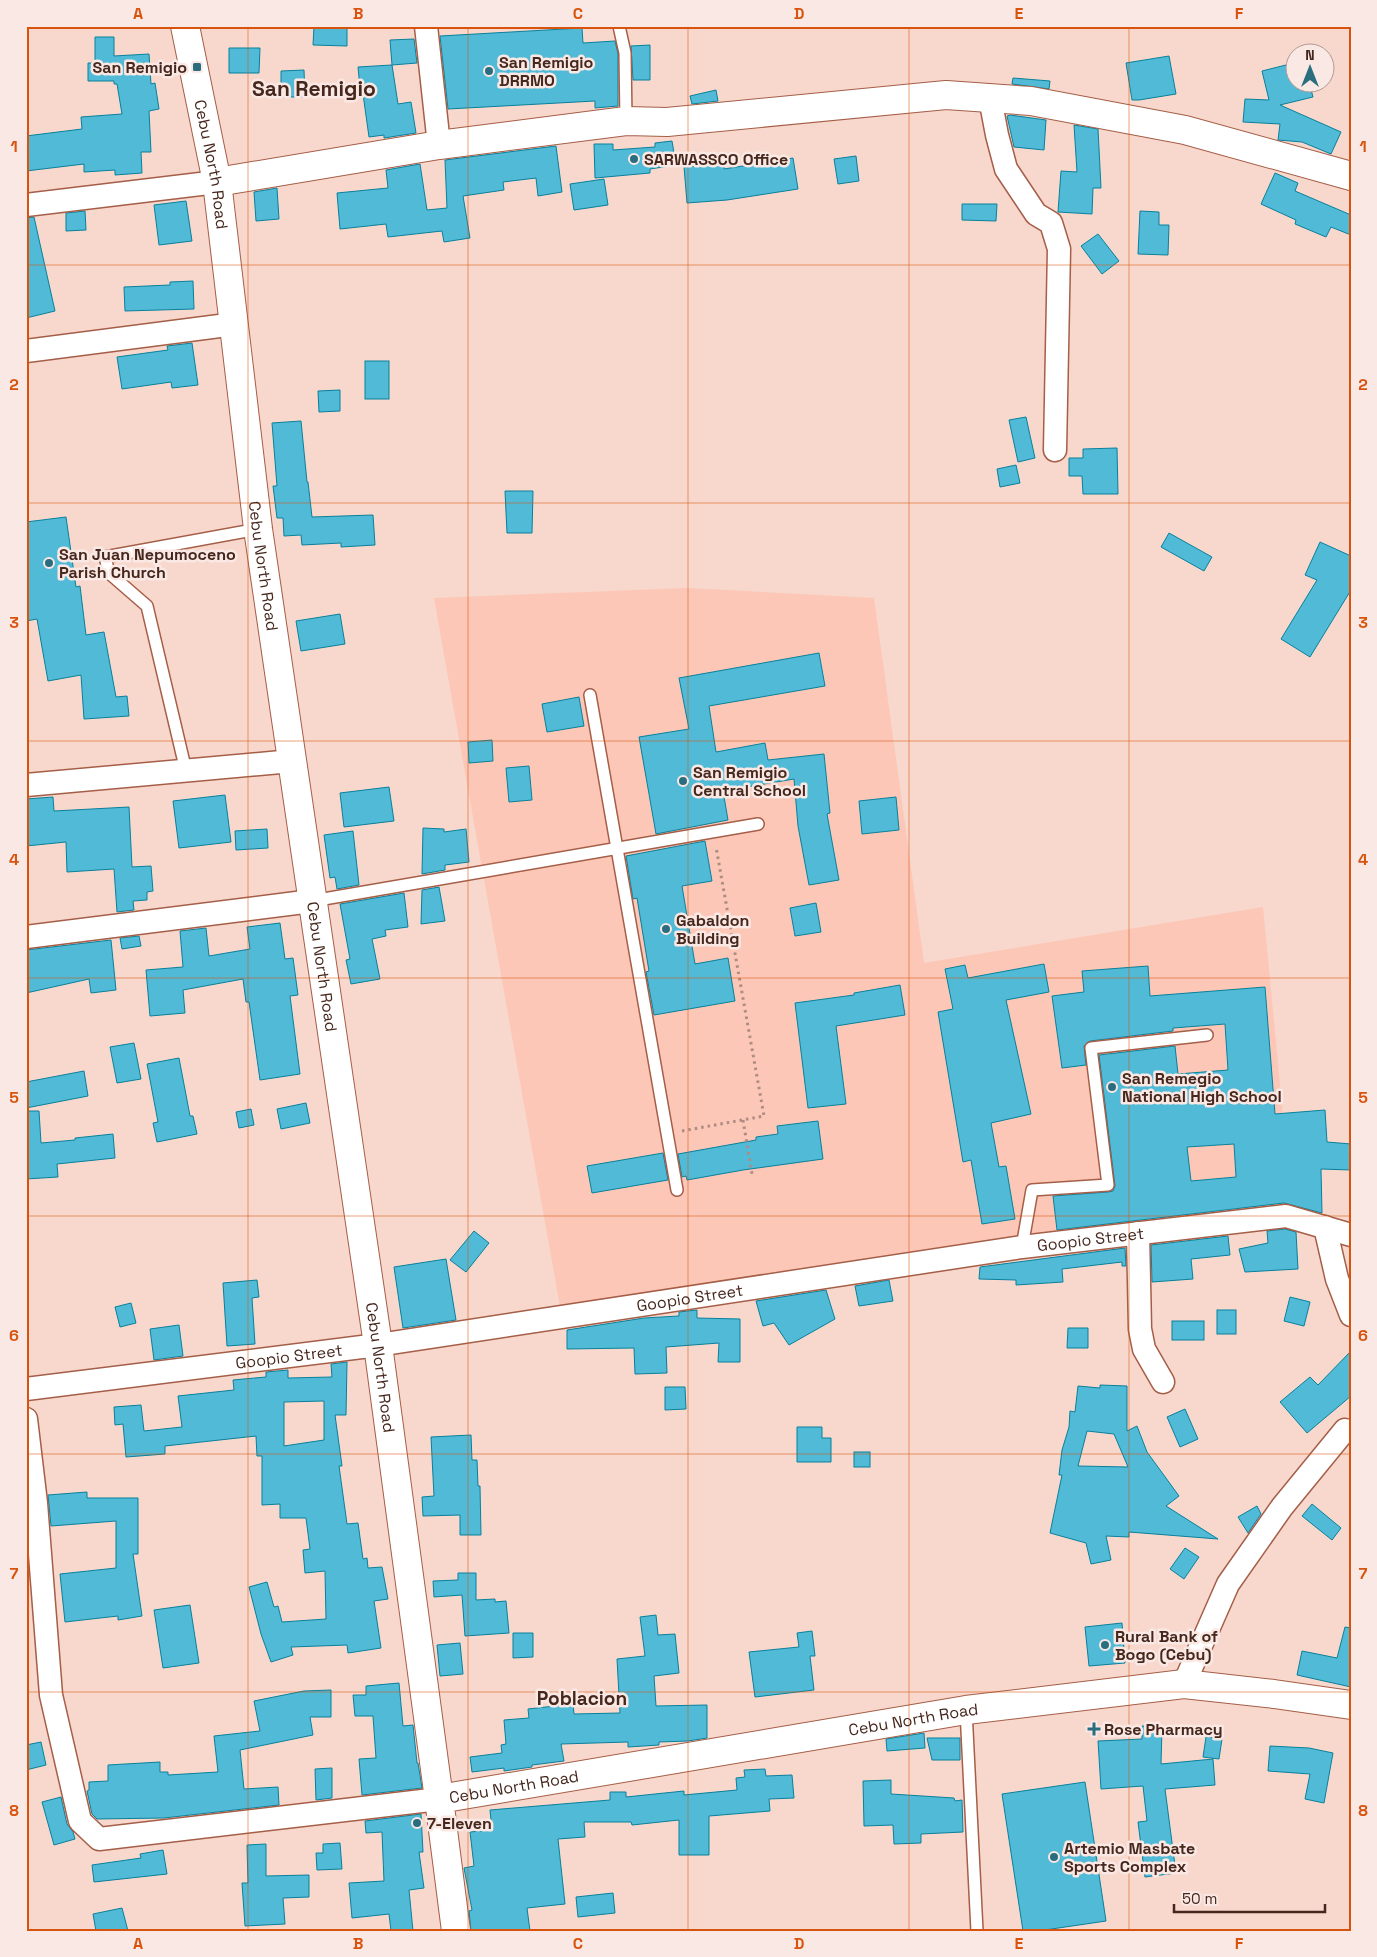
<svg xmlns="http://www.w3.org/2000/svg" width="1377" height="1957" font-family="'Space Grotesk',sans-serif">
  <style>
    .built { fill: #fcc7b6 }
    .building { fill: #51bad7; stroke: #08819b; fill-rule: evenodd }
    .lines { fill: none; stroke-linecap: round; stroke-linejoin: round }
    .service-casing { stroke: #a55e47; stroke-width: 14 }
    .minor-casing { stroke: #a55e47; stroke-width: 25 }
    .tertiary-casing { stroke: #a55e47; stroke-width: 30 }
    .secondary-casing { stroke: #a55e47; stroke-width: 30 }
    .trunk-casing { stroke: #a55e47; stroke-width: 30 }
    .path { stroke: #ad8d82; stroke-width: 3; stroke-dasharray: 2.5 4; stroke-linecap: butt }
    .service { stroke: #fff; stroke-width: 11 }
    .minor { stroke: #fff; stroke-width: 22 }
    .tertiary { stroke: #fff; stroke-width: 28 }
    .secondary { stroke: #fff; stroke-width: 28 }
    .trunk { stroke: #fff; stroke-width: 28 }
    .grid { fill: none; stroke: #d8540e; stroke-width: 1; stroke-opacity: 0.55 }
    .poi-dot { fill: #2a6d7f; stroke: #f9e8e3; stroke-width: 2 }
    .labels { text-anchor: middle; stroke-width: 5; stroke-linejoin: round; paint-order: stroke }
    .poi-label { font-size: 16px; font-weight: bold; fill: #46271d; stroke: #f9e8e3; text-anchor: start }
    .street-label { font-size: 16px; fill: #46271d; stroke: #f9e8e3 }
    .quarter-label { font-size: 19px; font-weight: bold; fill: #46271d; stroke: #f9e8e3 }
    .district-label { font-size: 21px; font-weight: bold; fill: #46271d; stroke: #f9e8e3 }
    .neatline { fill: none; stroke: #d8540e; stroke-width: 2 }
    .grid-label { font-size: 16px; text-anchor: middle; font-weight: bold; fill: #d8540e }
  </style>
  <rect width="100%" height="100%" fill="#f8d7cc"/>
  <polygon class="built" points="688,588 874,598 924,963 1263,907 1292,1210 561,1312 434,598"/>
  <g class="building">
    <polygon points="314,26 347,26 347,46 313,45"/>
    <polygon points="582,28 583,43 615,41 618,54 618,106 595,108 595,101 448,109 440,36"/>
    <polygon points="95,37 114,37 114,56 149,54 151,84 155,83 159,109 149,111 151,152 141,152 142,173 115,175 115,170 84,172 84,164 26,171 26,136 82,129 81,117 122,114 117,84 114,84 114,81 88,81 88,63 95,63"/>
    <polygon points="414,39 417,63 392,65 390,40"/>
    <polygon points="650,45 650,80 633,80 631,46"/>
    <polygon points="229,48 260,48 259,73 229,73"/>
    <polygon points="1169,56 1176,94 1139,100 1132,100 1126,63"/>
    <polygon points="1294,63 1294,82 1309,82 1313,97 1280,105 1341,132 1331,154 1302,142 1278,140 1280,124 1243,122 1245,99 1269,100 1262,71"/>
    <polygon points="392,65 398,104 411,102 416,133 384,138 384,135 369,137 362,87 360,88 358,67"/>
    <polygon points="304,70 305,97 281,97 281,71"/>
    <polygon points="1013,78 1050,81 1049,89 1012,84"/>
    <polygon points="716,90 718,101 692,104 690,96"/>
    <polygon points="1010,115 1046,120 1044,150 1014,147 1007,116"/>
    <polygon points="1074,125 1098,129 1101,188 1093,188 1092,214 1058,212 1061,171 1077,172"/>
    <polygon points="672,141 676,165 650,169 650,173 595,178 594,144 613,144 613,150 655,147 655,143"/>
    <polygon points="556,146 562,192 538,196 536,178 503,182 504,190 463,196 470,238 444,242 442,231 388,237 386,224 340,229 337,193 388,188 386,170 420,164 427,210 447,208 445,160"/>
    <polygon points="856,156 859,181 838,184 834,159"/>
    <polygon points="793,158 798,189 727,200 687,203 684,167 724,164 724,169"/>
    <polygon points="1275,173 1298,183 1295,191 1351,215 1351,235 1331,227 1326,237 1295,224 1296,220 1261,204"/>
    <polygon points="604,179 608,205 574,210 570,184"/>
    <polygon points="277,188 279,219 256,221 254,192"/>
    <polygon points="186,201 192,241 159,245 154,205"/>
    <polygon points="962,204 997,204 996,221 962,220"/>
    <polygon points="85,211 86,230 66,231 66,213"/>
    <polygon points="1140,211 1159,212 1159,225 1169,225 1168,255 1138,254"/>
    <polygon points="34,217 55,311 26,318 26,218"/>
    <polygon points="1098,234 1119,261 1102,274 1081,246"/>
    <polygon points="193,281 194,309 125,311 124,287 170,285 170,282"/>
    <polygon points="192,343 198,385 172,388 171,382 122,389 117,357 168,350 167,346"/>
    <rect x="365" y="361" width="24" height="38"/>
    <polygon points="340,390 340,411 319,412 318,391"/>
    <polygon points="1026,417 1035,458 1018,462 1009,420"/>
    <polygon points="301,421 307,482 308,482 312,517 373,515 375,545 341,547 341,543 302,545 301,535 284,536 283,518 277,518 273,486 277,486 272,423"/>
    <polygon points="1117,448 1118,494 1083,494 1082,476 1069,476 1069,458 1083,458 1083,449"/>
    <polygon points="1016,465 1020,483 1000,487 997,469"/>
    <polygon points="505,491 533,491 532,533 507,533"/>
    <polygon points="66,517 76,587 80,586 86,635 104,632 116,697 127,696 129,716 84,719 81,675 48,681 37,619 26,621 26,522"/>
    <polygon points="1169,533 1212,557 1204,571 1161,547"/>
    <polygon points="1320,542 1351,556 1351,590 1310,657 1281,639 1317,580 1305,575"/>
    <polygon points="340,614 345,644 301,651 296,621"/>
    <polygon points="819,653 825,686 709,706 716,752 765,743 768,760 824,754 830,813 827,814 839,880 809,885 798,826 794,779 723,791 728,820 656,834 639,737 689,729 679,678"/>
    <polygon points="579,697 584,726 547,732 542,704"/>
    <polygon points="492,740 493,761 469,763 468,742"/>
    <polygon points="529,766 532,800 509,802 506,768"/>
    <polygon points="389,787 394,821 344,827 340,793"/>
    <polygon points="225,795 231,842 179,848 173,801"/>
    <polygon points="53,797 54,811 129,807 132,867 151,866 153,891 147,892 147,900 133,901 134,910 117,912 114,869 67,872 66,842 26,846 26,799"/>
    <polygon points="896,797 899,830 862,834 859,801"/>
    <polygon points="423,828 444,829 444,832 466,829 469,862 445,865 445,870 422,874"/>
    <polygon points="267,829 268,848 236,850 235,831"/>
    <polygon points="353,831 359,885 337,889 335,877 330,878 324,835"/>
    <polygon points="705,841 712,881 682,886 695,964 728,958 735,1001 654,1015 646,972 649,971 637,898 633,899 626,856"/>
    <polygon points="439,887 445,921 421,924 422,890"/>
    <polygon points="404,893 408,927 385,930 386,936 372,939 380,979 351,984 346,960 350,959 340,904"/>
    <polygon points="816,903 821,932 795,936 790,908"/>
    <polygon points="280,923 285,959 293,958 298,995 290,996 300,1074 260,1080 249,1002 246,1002 243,979 183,990 185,1013 150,1016 146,970 183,967 180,931 206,928 209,956 250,949 247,927"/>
    <polygon points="139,936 141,946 122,949 120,938"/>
    <polygon points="111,940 116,990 91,993 89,979 26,993 26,950"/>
    <polygon points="1044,964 1049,992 1006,1000 1031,1114 991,1123 999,1167 1006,1166 1015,1219 982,1224 971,1160 963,1162 938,1012 953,1009 945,969 965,965 968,978"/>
    <path d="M1148,966L1150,996L1265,987L1275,1114L1325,1110L1327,1142L1351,1144V1170L1321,1169L1322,1213L1284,1203L1057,1230L1053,1196L1108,1192L1113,1191L1115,1186L1099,1055L1175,1046L1178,1074L1228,1070L1225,1024L1173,1028V1031L1090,1041L1084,1046L1086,1065L1062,1068L1052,996L1084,992L1082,971ZM1234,1144L1236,1177L1191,1181L1187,1147Z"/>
    <polygon points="900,985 905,1015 836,1026 846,1104 808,1108 795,1003 854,995 854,993"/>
    <polygon points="134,1043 141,1079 117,1083 110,1047"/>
    <polygon points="179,1058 190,1116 193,1116 197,1134 157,1142 153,1123 158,1122 147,1064"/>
    <polygon points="84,1071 88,1096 26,1108 26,1082"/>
    <polygon points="306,1103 310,1123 281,1129 277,1109"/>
    <polygon points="251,1109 254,1125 239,1128 236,1112"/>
    <polygon points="26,1111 39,1111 41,1143 75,1140 75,1138 113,1134 115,1158 57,1164 58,1177 26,1179"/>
    <polygon points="818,1121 823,1159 743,1170 687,1180 686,1176 682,1177 678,1154 756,1140 756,1137 778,1134 777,1126"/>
    <polygon points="663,1153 668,1180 592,1193 587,1166"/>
    <polygon points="1285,1229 1296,1232 1298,1269 1245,1272 1239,1249 1268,1243 1267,1231"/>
    <polygon points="474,1231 489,1243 466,1272 450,1260"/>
    <polygon points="1228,1236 1230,1255 1191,1259 1193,1279 1152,1282 1151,1245"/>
    <polygon points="1125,1248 1126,1266 1122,1266 1122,1262 1062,1269 1063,1282 1016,1285 1016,1280 979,1279 980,1267"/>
    <polygon points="446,1259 456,1320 403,1328 394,1267"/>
    <polygon points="257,1280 259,1297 252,1298 255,1344 227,1346 223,1283"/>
    <polygon points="889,1280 893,1301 859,1306 855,1286"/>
    <polygon points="826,1290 835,1319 789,1345 774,1323 763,1326 756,1301"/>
    <polygon points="1290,1297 1310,1302 1304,1326 1284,1321"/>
    <polygon points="131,1303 136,1323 120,1327 115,1307"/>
    <polygon points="697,1310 697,1318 740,1319 740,1362 718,1362 719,1343 666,1347 667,1373 635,1374 634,1348 567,1349 567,1330 644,1318 679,1316 679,1312"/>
    <rect x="1217" y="1310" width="19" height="24"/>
    <rect x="1172" y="1321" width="32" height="19"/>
    <polygon points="179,1325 183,1356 154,1360 150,1329"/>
    <polygon points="1068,1328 1088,1328 1088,1348 1067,1348"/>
    <polygon points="1351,1351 1351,1396 1307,1433 1280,1402 1310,1377 1318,1385"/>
    <path d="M347,1362L346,1415H335L342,1466H339L347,1524L358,1523L363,1559L367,1558L368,1568L382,1567L388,1599L374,1601L381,1648L348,1653L347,1645L291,1647L293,1655L271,1662L261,1634L249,1587L267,1582L274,1607L278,1606L282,1622L326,1619L325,1571L305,1573L303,1550L310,1549L306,1518H280V1504L262,1505V1456H257L256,1436L165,1446V1454L126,1457L123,1424L115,1425L114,1407L141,1405L144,1431L182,1427L178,1396L234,1390L233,1380L266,1377V1372L288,1370V1378L332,1377L331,1364ZM324,1401V1440L284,1446V1402Z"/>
    <path d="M1100,1385L1127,1386V1431L1137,1426L1147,1452L1179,1496L1166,1506L1218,1539L1129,1532V1537L1106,1536L1111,1560L1091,1564L1086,1543L1050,1533L1062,1475H1059L1062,1450L1069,1427L1070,1411L1075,1412L1078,1386L1100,1388ZM1087,1431L1114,1434L1128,1467L1078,1466Z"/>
    <polygon points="665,1387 685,1387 686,1409 665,1410"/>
    <polygon points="1185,1409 1198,1439 1180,1447 1167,1417"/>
    <polygon points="797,1427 822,1427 822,1438 831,1438 831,1462 797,1462"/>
    <polygon points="471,1435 472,1460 477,1460 478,1486 480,1486 481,1535 460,1535 460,1515 423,1516 422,1497 434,1496 431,1437"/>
    <rect x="854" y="1452" width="16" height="15"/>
    <polygon points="87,1492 87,1498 138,1498 138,1554 133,1554 142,1616 118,1620 118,1616 65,1622 60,1574 116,1568 116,1521 51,1526 48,1495"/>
    <polygon points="1312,1504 1341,1528 1332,1540 1302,1516"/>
    <polygon points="1257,1506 1261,1514 1248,1533 1238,1517"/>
    <polygon points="1185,1548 1199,1557 1184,1579 1170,1569"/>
    <polygon points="458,1573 476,1573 476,1600 495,1599 495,1602 506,1601 509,1633 465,1636 462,1595 434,1597 433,1581 458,1580"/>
    <polygon points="190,1605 199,1663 163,1668 154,1610"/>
    <polygon points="656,1615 658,1635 675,1634 679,1673 654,1676 656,1706 707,1705 707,1738 688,1741 659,1742 659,1745 628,1747 628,1742 561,1744 564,1761 532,1765 532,1767 504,1771 504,1768 472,1772 470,1757 502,1753 501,1745 506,1744 504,1720 529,1718 528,1709 573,1704 574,1714 620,1713 617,1659 645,1656 640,1617"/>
    <polygon points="1122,1623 1125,1663 1089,1666 1085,1627"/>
    <polygon points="1345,1627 1351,1628 1351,1687 1297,1675 1302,1651 1337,1658"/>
    <polygon points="812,1631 815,1656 810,1656 814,1690 755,1697 749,1652 799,1647 797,1633"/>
    <polygon points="513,1633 533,1633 533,1657 513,1658"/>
    <polygon points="460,1643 463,1674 440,1676 437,1645"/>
    <polygon points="399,1683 403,1726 413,1725 417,1763 418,1763 422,1788 362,1795 359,1759 376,1758 373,1716 355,1716 353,1695 366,1695 366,1686"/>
    <polygon points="331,1690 331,1717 310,1717 313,1735 240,1750 244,1789 278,1787 279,1805 164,1818 97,1819 92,1814 87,1791 89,1790 89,1782 108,1781 108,1765 160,1762 160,1772 168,1772 168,1775 218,1772 214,1736 260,1731 254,1701 304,1691"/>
    <polygon points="1142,1726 1162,1727 1161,1764 1213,1759 1215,1785 1165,1789 1176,1873 1145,1877 1138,1822 1147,1821 1143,1786 1101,1789 1098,1741 1142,1739"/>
    <polygon points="924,1733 925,1748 887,1751 886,1739"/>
    <polygon points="1206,1737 1222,1739 1219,1759 1203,1757"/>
    <polygon points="927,1738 960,1738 960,1760 932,1760"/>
    <polygon points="41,1742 46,1765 26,1770 26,1745"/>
    <polygon points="1270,1746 1309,1748 1333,1753 1324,1803 1305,1799 1310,1774 1268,1771"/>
    <polygon points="332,1768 332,1798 316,1800 315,1769"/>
    <polygon points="765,1769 766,1776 792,1775 794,1798 769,1799 770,1811 709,1816 709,1855 679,1855 679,1820 632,1825 631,1822 584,1822 585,1837 558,1839 565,1904 527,1908 530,1931 471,1931 469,1911 472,1910 464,1868 474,1866 470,1832 492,1830 490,1810 610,1800 610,1792 626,1792 626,1797 684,1791 684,1795 737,1790 736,1778 745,1777 744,1770"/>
    <polygon points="891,1780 891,1794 954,1798 955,1801 962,1800 963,1832 921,1834 921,1843 894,1844 893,1825 864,1826 863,1781"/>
    <polygon points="1085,1782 1106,1921 1038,1931 1023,1931 1002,1794"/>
    <polygon points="61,1797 67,1824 73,1832 75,1839 54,1845 42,1802"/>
    <polygon points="421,1814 423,1852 419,1852 424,1888 409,1890 413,1931 391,1931 389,1914 352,1918 349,1883 384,1881 382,1832 366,1833 365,1821"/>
    <polygon points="340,1843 342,1869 317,1870 316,1853 323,1853 323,1844"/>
    <polygon points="266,1844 266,1876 309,1875 309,1897 283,1898 285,1924 245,1926 242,1883 248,1883 247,1845"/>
    <polygon points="163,1850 167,1874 94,1882 92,1865 141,1858 140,1854"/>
    <polygon points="613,1893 615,1913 578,1917 576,1897"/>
    <polygon points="122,1908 128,1931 96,1931 93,1914"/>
  </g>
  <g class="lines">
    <defs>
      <g id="service">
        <polyline points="619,26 625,53 626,121"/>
        <polyline points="590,695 677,1190"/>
        <polyline points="186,771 147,606 109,573 105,557 258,529"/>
        <polyline points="312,901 758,824"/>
        <polyline points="1022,1247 1032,1190 1108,1185 1091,1048 1207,1035"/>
        <polyline points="966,1710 977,1931"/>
      </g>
      <g id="minor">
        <polyline points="426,26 439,145"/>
        <polyline points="990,98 997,135 1006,169 1036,214 1051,223 1059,249 1055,450"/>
        <polyline points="26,205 217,182"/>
        <polyline points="26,351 235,324"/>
        <polyline points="26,785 292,761"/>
        <polyline points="26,937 312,901"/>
        <polyline points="1325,1227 1337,1279 1351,1315"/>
        <polyline points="1138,1233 1140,1329 1144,1349 1163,1382"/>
        <path id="s1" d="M26,1389L378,1345L1022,1247L1286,1216L1351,1235"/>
        <polyline points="26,1419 36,1503 51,1695 80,1821 99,1839 439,1799"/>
        <polyline points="1184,1684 1228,1584 1282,1507 1345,1430"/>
      </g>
      <polyline id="tertiary" points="217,182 439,145 626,121 667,122 946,95 1031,101 1185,130 1351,176"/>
      <g id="secondary">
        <path id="s2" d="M185,26L217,182L258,529L378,1345L439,1799"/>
      </g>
      <g id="trunk">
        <path id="s3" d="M456,1931L439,1799L966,1710L1184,1684L1274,1694L1351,1705"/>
      </g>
    </defs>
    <use href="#service" class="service-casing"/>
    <use href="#minor" class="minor-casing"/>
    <use href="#tertiary" class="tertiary-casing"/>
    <use href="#secondary" class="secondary-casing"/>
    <use href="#trunk" class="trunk-casing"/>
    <g class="path">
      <polyline points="743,1120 752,1174"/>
      <polyline points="682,1131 764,1116 716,847"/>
    </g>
    <use href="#service" class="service"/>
    <use href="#minor" class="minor"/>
    <use href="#tertiary" class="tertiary"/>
    <use href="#secondary" class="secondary"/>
    <use href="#trunk" class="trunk"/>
  </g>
  <path class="grid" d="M248,26V1931M468,26V1931M688,26V1931M909,26V1931M1129,26V1931M26,265H1351M26,503H1351M26,741H1351M26,978H1351M26,1216H1351M26,1454H1351M26,1692H1351"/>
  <g class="poi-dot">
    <rect x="192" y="62" width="10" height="10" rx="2.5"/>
    <circle cx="489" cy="71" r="5"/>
    <circle cx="634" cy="159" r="5"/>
    <circle cx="49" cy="563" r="5"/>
    <circle cx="683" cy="781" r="5"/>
    <circle cx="666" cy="929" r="5"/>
    <circle cx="1112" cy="1087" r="5"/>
    <circle cx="1105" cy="1645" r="5"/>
    <path d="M1091.5 1721.5h5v5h5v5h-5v5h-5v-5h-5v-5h5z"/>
    <circle cx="417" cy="1823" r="5"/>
    <circle cx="1054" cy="1857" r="5"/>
  </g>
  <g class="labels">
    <g class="poi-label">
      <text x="499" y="68">San Remigio<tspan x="499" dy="18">DRRMO</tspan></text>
      <text x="187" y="73" text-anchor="end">San Remigio</text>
      <text x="644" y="165">SARWASSCO Office</text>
      <text x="59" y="560">San Juan Nepumoceno<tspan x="59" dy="18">Parish Church</tspan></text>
      <text x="693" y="778">San Remigio<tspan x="693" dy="18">Central School</tspan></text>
      <text x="676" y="926">Gabaldon<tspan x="676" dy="18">Building</tspan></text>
      <text x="1122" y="1084">San Remegio<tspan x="1122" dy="18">National High School</tspan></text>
      <text x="1115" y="1642">Rural Bank of<tspan x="1115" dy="18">Bogo (Cebu)</tspan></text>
      <text x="1104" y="1735">Rose Pharmacy</text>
      <text x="427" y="1829">7-Eleven</text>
      <text x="1064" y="1854">Artemio Masbate<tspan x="1064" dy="18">Sports Complex</tspan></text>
    </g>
    <g class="street-label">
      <text dy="6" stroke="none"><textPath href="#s2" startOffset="141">Cebu North Road</textPath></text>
      <text dy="6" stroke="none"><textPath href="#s2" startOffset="546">Cebu North Road</textPath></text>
      <text dy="6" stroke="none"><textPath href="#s2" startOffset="951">Cebu North Road</textPath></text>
      <text dy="6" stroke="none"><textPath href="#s1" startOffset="1075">Goopio Street</textPath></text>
      <text dy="6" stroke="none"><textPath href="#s1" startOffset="670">Goopio Street</textPath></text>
      <text dy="6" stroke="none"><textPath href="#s1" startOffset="265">Goopio Street</textPath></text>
      <text dy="6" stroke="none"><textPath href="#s2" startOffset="1356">Cebu North Road</textPath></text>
      <text dy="6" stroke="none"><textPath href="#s3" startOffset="614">Cebu North Road</textPath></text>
      <text dy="6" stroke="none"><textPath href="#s3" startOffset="209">Cebu North Road</textPath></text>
    </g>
    <g class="quarter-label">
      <text x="582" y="1705">Poblacion</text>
    </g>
    <g class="district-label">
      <text x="314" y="96">San Remigio</text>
    </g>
  </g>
  <rect width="1377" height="1957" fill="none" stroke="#f9e8e3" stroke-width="55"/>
  <g transform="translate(1310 68)"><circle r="24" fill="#f9e8e3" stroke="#b19b94"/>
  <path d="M0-4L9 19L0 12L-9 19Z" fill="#2a6d7f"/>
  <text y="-8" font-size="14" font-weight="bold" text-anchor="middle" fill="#46271d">N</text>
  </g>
  <path d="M1174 1904v8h151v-8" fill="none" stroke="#46271d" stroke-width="2.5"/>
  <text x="1182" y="1904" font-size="15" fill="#46271d" stroke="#f9e8e3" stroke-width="4" paint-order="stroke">50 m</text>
  <rect x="28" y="28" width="1322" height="1902" class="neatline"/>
  <g class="grid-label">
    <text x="138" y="19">A</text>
    <text x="358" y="19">B</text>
    <text x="578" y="19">C</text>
    <text x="799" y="19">D</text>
    <text x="1019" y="19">E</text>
    <text x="1239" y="19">F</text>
    <text x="14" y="152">1</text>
    <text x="1363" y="152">1</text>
    <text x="14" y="390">2</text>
    <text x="1363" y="390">2</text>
    <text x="14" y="628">3</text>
    <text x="1363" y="628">3</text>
    <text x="14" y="865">4</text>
    <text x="1363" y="865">4</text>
    <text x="14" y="1103">5</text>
    <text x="1363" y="1103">5</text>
    <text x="14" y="1341">6</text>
    <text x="1363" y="1341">6</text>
    <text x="14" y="1579">7</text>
    <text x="1363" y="1579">7</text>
    <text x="14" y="1816">8</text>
    <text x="1363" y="1816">8</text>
    <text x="138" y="1949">A</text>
    <text x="358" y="1949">B</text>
    <text x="578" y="1949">C</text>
    <text x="799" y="1949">D</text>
    <text x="1019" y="1949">E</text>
    <text x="1239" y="1949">F</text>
  </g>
</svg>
